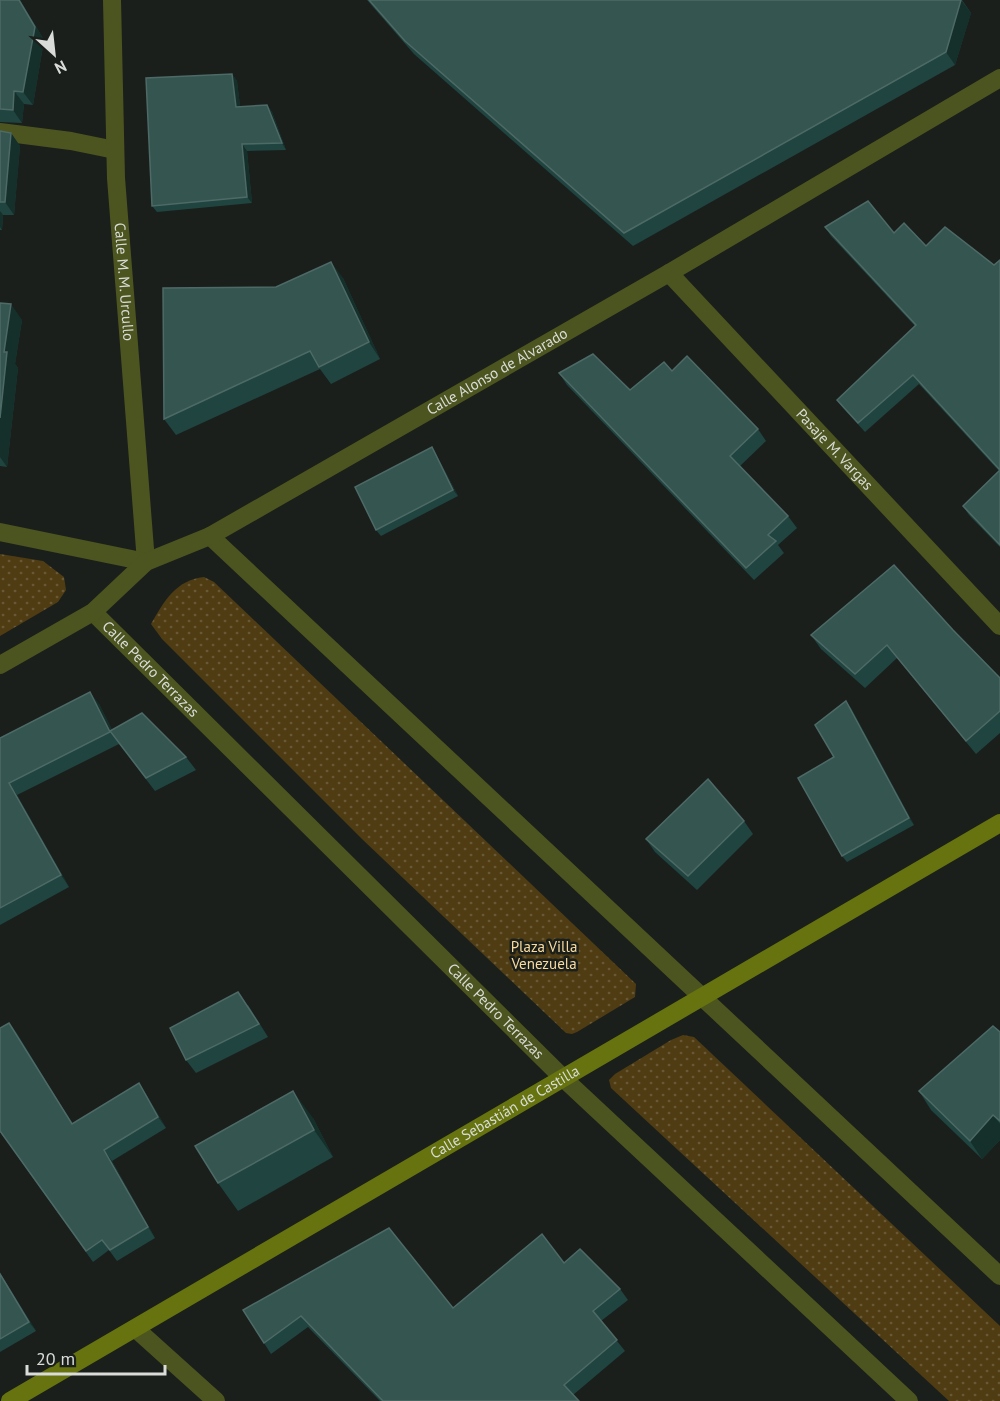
<svg xmlns="http://www.w3.org/2000/svg" width="1000" height="1401" font-family="'PT Sans',sans-serif">
  <style>
    .green { fill: url(#green-dots) }
    .lines { fill: none; stroke-linecap: round; stroke-linejoin: round }
    .lane { stroke: #4c551f; stroke-width: 18 }
    .street { stroke: #4c551f; stroke-width: 18 }
    .secondary { stroke: #66730e; stroke-width: 18 }
    .wall { fill: #204440 }
    .shaded-wall { fill: #152f2a }
    .building { fill: #345550; stroke: #4e6a66; stroke-width: 1.5 }
    .labels { text-anchor: middle; stroke-width: 5; stroke-linejoin: round; paint-order: stroke }
    .street-label { font-size: 15px; fill: #d9dcd9; stroke: #1a1f1b }
    .park-label { font-size: 15px; fill: #fadb9e; stroke: #1a1f1b }
  </style>
  <defs>
    <pattern id="green-dots" width="8" height="8" patternUnits="userSpaceOnUse" patternTransform="scale(1.5)"><rect width="8" height="8" fill="#4f3c13"/><path d="M2 2h.1M6 6h.1" fill="none" stroke="#685835" stroke-width="1.8" stroke-linecap="round"/></pattern>
  </defs>
  <rect width="100%" height="100%" fill="#1a1f1b"/>
  <g class="green">
    <polygon points="0,554 43,561 64,577 66,590 58,602 0,636"/>
    <path d="M204,577L214,582L636,984L635,997L577,1032L572,1034L566,1033L362,839L162,639L151,624C164,601 176,580 204,577Z"/>
    <polygon points="683,1035 694,1037 1000,1326 1000,1401 949,1401 611,1088 609,1080 615,1074 671,1040"/>
  </g>
  <g class="lines">
    <polyline class="lane" points="0,132 71,141 115,150"/>
    <g class="street">
      <path id="s1" d="M112,0L116,178L146,562"/>
      <path id="s2" d="M669,273L1000,626"/>
      <polyline points="0,532 146,562"/>
      <polyline points="210,536 1000,1276"/>
      <path id="s3" d="M93,612L562,1077L909,1401"/>
      <path id="s4" d="M0,665L93,612L146,562L210,536L669,273L1000,78"/>
      <polyline points="136,1329 216,1401"/>
    </g>
    <path class="secondary" id="s5" d="M10,1401L1000,823"/>
  </g>
  <g class="wall">
    <polygon points="0,0 20,0 44,40 33,105 24,104 22,123 0,122"/>
    <polygon points="367,0 962,0 971,13 955,65 633,246 414,54"/>
    <polygon points="232,74 237,81 240,107 267,105 272,112 286,150 247,151 252,203 157,212 152,206"/>
    <polygon points="0,131 11,133 20,146 14,215 3,215 2,230 0,230"/>
    <polygon points="825,227 894,233 926,246 994,265 1000,260 1000,547 969,515 963,506 999,471 919,384 865,432 844,409 837,400 915,326 831,236"/>
    <polygon points="343,278 380,359 331,384 320,369 176,435 164,419 276,287"/>
    <polygon points="0,303 22,320 15,364 18,368 7,467 0,466"/>
    <polygon points="672,371 758,429 766,441 740,466 788,516 797,528 778,545 784,553 754,580 567,385 559,373 630,390"/>
    <polygon points="432,447 436,454 458,496 381,536 376,530"/>
    <polygon points="953,630 1000,678 1000,733 976,754 897,658 865,688 821,649 811,635"/>
    <polygon points="846,701 851,708 914,825 847,862 842,856 834,757"/>
    <polygon points="99,704 112,730 186,757 196,770 155,791 119,744 17,795 69,887 0,925 0,738"/>
    <polygon points="744,821 753,834 697,890 655,852 646,839"/>
    <polygon points="248,1005 268,1037 196,1073 186,1060"/>
    <polygon points="9,1023 73,1124 146,1094 166,1128 112,1161 155,1238 117,1261 109,1250 93,1262 0,1132"/>
    <polygon points="1000,1032 1000,1140 982,1159 931,1110 919,1091"/>
    <polygon points="313,1118 333,1157 238,1211 218,1183"/>
    <polygon points="564,1263 620,1289 628,1300 601,1321 625,1351 573,1395 579,1401 380,1401 308,1327 271,1354 243,1310 453,1308"/>
    <polygon points="0,1273 36,1331 0,1352"/>
  </g>
  <g class="shaded-wall">
    <polygon points="19,0 20,0 44,40 33,105 23,92"/>
    <polygon points="961,0 971,13 955,65 946,52"/>
    <polygon points="232,74 237,81 241,114 236,107"/>
    <polygon points="14,91 24,104 22,123 13,110"/>
    <polygon points="267,105 272,112 286,150 282,143"/>
    <polygon points="11,133 20,146 14,215 5,202"/>
    <polygon points="242,144 247,151 252,203 247,197"/>
    <polygon points="0,211 3,215 2,230 0,227"/>
    <polygon points="331,262 343,278 380,359 369,342"/>
    <polygon points="11,304 22,320 15,364 18,368 7,467 0,457 0,418 4,352"/>
    <polygon points="432,447 436,454 458,496 453,490"/>
    <polygon points="90,692 99,704 117,740 110,732"/>
    <polygon points="846,701 851,708 914,825 909,818"/>
    <polygon points="9,783 17,795 69,887 61,875"/>
    <polygon points="9,1023 17,1033 79,1135 72,1124"/>
    <polygon points="139,1083 146,1094 166,1128 158,1117"/>
    <polygon points="293,1091 313,1118 333,1157 314,1130"/>
    <polygon points="993,1115 1000,1124 1000,1140 982,1159 970,1141"/>
    <polygon points="104,1150 112,1161 155,1238 148,1227"/>
    <polygon points="0,1273 36,1331 29,1322"/>
  </g>
  <g class="building">
    <polygon points="0,0 19,0 35,27 23,92 14,91 13,110 0,109"/>
    <polygon points="369,0 961,0 946,52 624,233 405,41"/>
    <polygon points="232,74 236,107 267,105 282,143 242,144 247,197 152,206 146,78"/>
    <polygon points="0,131 11,133 5,202 0,202"/>
    <polygon points="868,201 894,233 904,223 926,246 945,227 994,265 1000,260 1000,545 963,506 1000,470 913,375 858,423 837,400 916,325 825,227"/>
    <polygon points="331,262 369,342 319,367 310,351 164,419 163,288 276,287"/>
    <polygon points="0,303 11,304 4,352 7,352 0,418"/>
    <polygon points="593,354 630,390 664,362 672,371 687,356 758,429 730,456 788,516 768,535 776,541 746,568 559,373"/>
    <polygon points="432,447 453,490 376,530 355,487"/>
    <polygon points="894,565 953,630 1000,678 1000,711 966,741 887,645 855,674 811,635"/>
    <polygon points="90,692 110,732 9,783 61,875 0,908 0,738"/>
    <polygon points="846,701 909,818 842,856 798,778 834,757 815,725"/>
    <polygon points="142,713 186,757 146,778 110,731"/>
    <polygon points="708,779 744,821 688,876 646,839"/>
    <polygon points="238,992 259,1024 186,1060 170,1028"/>
    <polygon points="9,1023 72,1124 139,1083 158,1117 104,1150 148,1227 110,1250 102,1240 86,1251 0,1131 0,1028"/>
    <polygon points="993,1026 1000,1032 1000,1121 993,1115 970,1141 919,1091"/>
    <polygon points="293,1091 314,1130 218,1183 195,1146"/>
    <polygon points="389,1228 453,1308 542,1234 564,1263 580,1249 620,1289 593,1311 617,1340 564,1385 579,1401 383,1401 301,1316 264,1343 243,1310"/>
    <polygon points="0,1274 29,1322 0,1339"/>
  </g>
  <g class="labels">
    <g class="street-label">
      <text dy="5" stroke="none"><textPath href="#s1" startOffset="282">Calle M. M. Urcullo</textPath></text>
      <text dy="5" stroke="none"><textPath href="#s4" startOffset="580">Calle Alonso de Alvarado</textPath></text>
      <text dy="5" stroke="none"><textPath href="#s2" startOffset="242">Pasaje M. Vargas</textPath></text>
      <text dy="5" stroke="none"><textPath href="#s3" startOffset="81">Calle Pedro Terrazas</textPath></text>
      <text dy="5" stroke="none"><textPath href="#s3" startOffset="567">Calle Pedro Terrazas</textPath></text>
      <text dy="5" stroke="none"><textPath href="#s5" startOffset="573">Calle Sebastián de Castilla</textPath></text>
    </g>
    <g class="park-label">
      <text x="544" y="952">Plaza Villa<tspan x="544" dy="17">Venezuela</tspan></text>
    </g>
  </g>
  <g transform="translate(54 54) rotate(153)" stroke="#1a1f1b" stroke-width="4.5" paint-order="stroke">
  <path d="M0-4.5L10 22L0 15L-10 22Z" fill="#d9dcd9"/>
  <text y="-9" font-size="16" font-weight="bold" text-anchor="middle" fill="#d9dcd9">N</text>
  </g>
  <path d="M27 1365v9h138v-9" fill="none" stroke="#d9dcd9" stroke-width="3"/>
  <text x="36" y="1365" font-size="18" fill="#d9dcd9" stroke="#1a1f1b" stroke-width="4.5" paint-order="stroke">20 m</text>
</svg>
